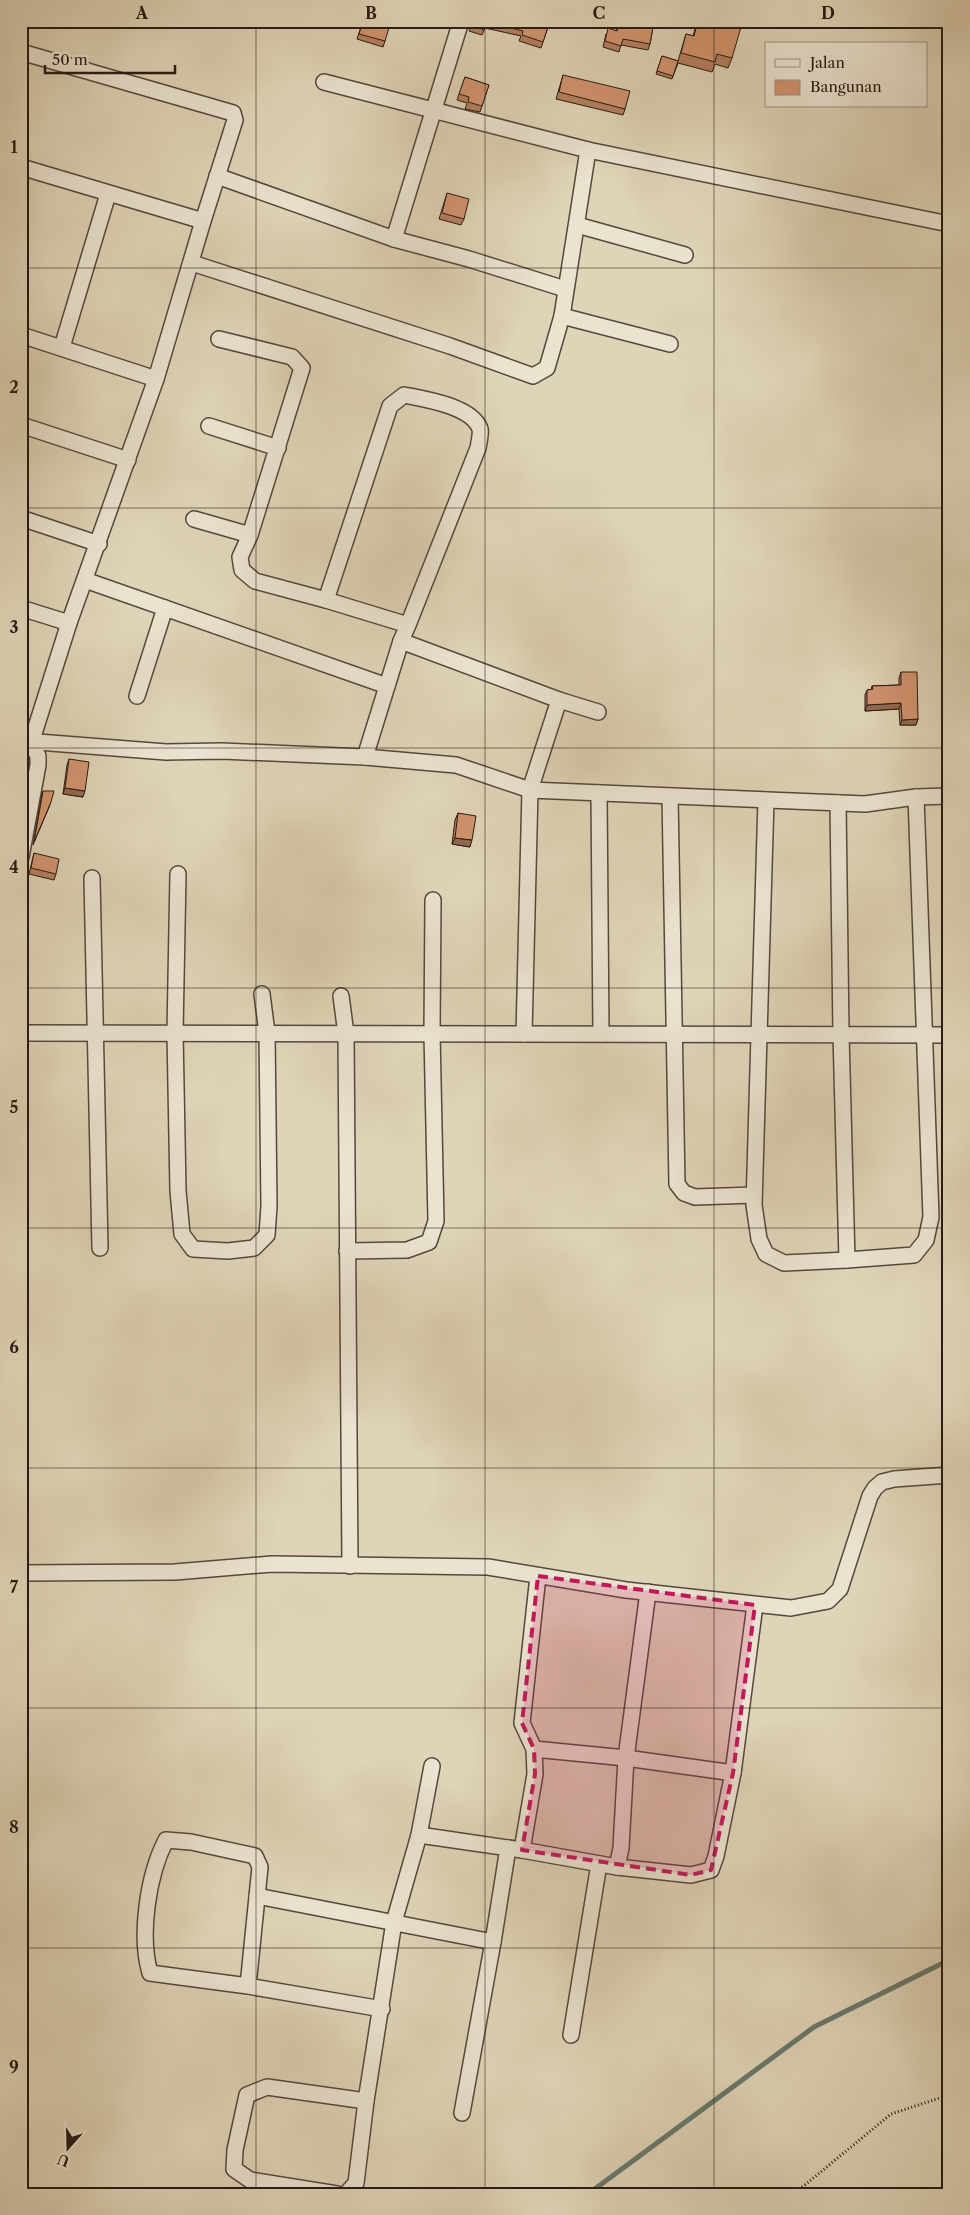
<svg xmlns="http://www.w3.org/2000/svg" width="970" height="2215" font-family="'Libre Caslon Text',serif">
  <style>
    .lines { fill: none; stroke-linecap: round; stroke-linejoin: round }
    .stream { stroke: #69796d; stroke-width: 5 }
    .street-casing { stroke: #54483d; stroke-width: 18 }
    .path { stroke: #261914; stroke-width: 3; stroke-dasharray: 1 2.5; stroke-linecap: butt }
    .street { stroke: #eae3d0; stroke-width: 15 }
    .wall { fill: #b57f5f; stroke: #261914 }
    .shaded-wall { fill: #93684d; stroke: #261914 }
    .building { fill: #d2946e; stroke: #261914 }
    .marked { fill: #c2185b; fill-opacity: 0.2; stroke: #c2185b; stroke-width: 4; stroke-dasharray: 10 6; stroke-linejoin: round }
    .grid { fill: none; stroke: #261914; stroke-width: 1; stroke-opacity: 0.55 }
    .neatline { fill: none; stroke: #261914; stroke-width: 2 }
    .grid-label { font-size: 16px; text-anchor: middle; font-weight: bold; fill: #261914 }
  </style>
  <rect width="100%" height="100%" fill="#dfd4b7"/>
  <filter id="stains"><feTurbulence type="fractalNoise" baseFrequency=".004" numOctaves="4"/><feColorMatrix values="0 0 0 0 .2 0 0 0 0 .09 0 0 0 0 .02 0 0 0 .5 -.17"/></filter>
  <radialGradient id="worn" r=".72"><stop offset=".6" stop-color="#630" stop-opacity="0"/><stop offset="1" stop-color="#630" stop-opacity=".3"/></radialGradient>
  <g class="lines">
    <polyline class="stream" points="588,2194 814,2027 949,1960"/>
    <defs>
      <g id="street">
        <polyline points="21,52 233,113 235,120 203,221 156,379 69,623 31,743 38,756 38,765 21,857"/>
        <polyline points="324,82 588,150 949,224"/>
        <polyline points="21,167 203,221"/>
        <polyline points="217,176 394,239 469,259 565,289"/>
        <polyline points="577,225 685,255"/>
        <polyline points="394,239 461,21"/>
        <polyline points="192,263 450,346 533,376 547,368 562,316 588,150"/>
        <polyline points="562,316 670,344"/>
        <polyline points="21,335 156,379"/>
        <polyline points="219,339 292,357 302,368 250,535 240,557 242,570 255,581 326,600"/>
        <polyline points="62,347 108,194"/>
        <polyline points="21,425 128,460"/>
        <polyline points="209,426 278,448"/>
        <polyline points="21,518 99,544"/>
        <polyline points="194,519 250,535"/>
        <polyline points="85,580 387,686"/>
        <polyline points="21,608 69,623"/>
        <path d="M401,641L408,625L478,448C479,442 481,434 480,429C472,406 424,399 404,395L390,406L326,600L408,625"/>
        <polyline points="137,696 165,608"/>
        <polyline points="559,700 598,712"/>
        <polyline points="25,741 166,752 222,751 365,757 456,765 530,790 865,804 916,797 949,796"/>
        <polyline points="365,757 401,641 559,700 530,790 524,1034"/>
        <polyline points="599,793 601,1034"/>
        <polyline points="670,796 677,1184 684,1193 695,1197 754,1195"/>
        <polyline points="766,800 754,1205 759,1239 766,1254 784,1263 847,1260"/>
        <polyline points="838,803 841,1034 847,1260 914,1255 926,1240 931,1217 916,797"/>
        <polyline points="178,874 175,1033 178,1191 182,1234 193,1249 228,1251 254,1248 267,1235 269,1206 267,1033 262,994"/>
        <polyline points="92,878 100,1248"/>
        <polyline points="341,996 346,1034 350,1566"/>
        <polyline points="21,1033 949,1035"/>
        <polyline points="347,1251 407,1250 429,1242 436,1221 432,1034 433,900"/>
        <polyline points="21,1573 175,1572 272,1564 488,1567 626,1590 791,1608 828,1601 840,1589 870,1496 875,1488 882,1482 894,1479 949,1475"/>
        <polyline points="534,1749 626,1758 733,1773"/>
        <polyline points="432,1766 419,1835 522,1850 617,1867 691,1875 711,1870 716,1856 733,1773 755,1605"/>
        <polyline points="522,1850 535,1774 534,1749 522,1723 538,1576"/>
        <polyline points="617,1867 621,1848 626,1758 648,1592"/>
        <polyline points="257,1896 493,1942 462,2113"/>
        <polyline points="493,1942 508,1848"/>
        <path d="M248,1986L260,1867L255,1856L191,1842L166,1840C148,1875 139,1935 150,1973L248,1986L382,2009"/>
        <polyline points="571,2035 599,1864"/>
        <polyline points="337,2194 250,2180 234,2169 235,2150 247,2095 267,2087 366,2101"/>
        <polyline points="346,2194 356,2183 366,2101 394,1922 419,1835"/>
      </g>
    </defs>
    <use href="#street" class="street-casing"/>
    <polyline class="path" points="794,2194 891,2114 949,2095"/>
    <use href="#street" class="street"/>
  </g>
  <g class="wall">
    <polygon points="363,21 385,41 383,47 357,39"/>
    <polygon points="472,21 550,21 541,48 519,41 521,36 485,28 482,35 469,31"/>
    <polygon points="618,21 654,21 650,44 648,50 621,45 619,52 603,47 606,34 616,31"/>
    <polygon points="697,21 721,21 732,58 728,68 715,64 712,72 678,63 672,79 656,74 662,56 678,61 686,34 693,36"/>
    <polygon points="856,21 865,21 864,24"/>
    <polygon points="902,21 915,21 914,24"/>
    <polygon points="563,75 625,109 623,115 556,99"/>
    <polygon points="465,77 489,85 480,112 465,109 467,103 457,100"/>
    <polygon points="447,193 464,219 461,225 439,219"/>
    <polygon points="901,672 918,719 916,725 900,725 899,709 865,711 865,695 867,690 871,690 872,686 899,685 899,678"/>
    <polygon points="69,759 83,797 63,794 67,765"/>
    <polygon points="43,791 50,805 33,845 42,794"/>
    <polygon points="458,813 470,847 452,844 455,820"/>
    <polygon points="34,853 56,874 54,880 29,874"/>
  </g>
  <g class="shaded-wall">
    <polygon points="901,703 899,709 865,711 867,705"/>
    <polygon points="918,719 916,725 900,725 902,720"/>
    <polygon points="65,788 85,791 83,797 63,794"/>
    <polygon points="455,838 472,840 470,847 452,844"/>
  </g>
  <g class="building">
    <polygon points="363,21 391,21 385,41 359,34"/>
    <polygon points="472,21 550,21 543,42 522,35 523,31 487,22 484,30 471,25"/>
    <polygon points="619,21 654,21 650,44 623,39 621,46 605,41 608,28 617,31"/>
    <polygon points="698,21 721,21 741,27 732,58 717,54 715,62 681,53 686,34 694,36"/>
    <polygon points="662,56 678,61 673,76 657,71"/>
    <polygon points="563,75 630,91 625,109 559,92"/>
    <polygon points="465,77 489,85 482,106 468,102 469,97 459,94"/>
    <polygon points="447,193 469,199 464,219 442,213"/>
    <polygon points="901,672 917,672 918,719 902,720 901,703 867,705 867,690 873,689 872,686 901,685"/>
    <polygon points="69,759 89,762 85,791 65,788"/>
    <polygon points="43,791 54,791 51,802 34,842"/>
    <polygon points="458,813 476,816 472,840 455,838"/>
    <polygon points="34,853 59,859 56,874 31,868"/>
  </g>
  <path class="marked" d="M538,1576L755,1605L733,1773L711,1870L691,1875L522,1850L535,1774L534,1749L522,1723Z"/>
  <path class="grid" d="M256,21V2194M485,21V2194M714,21V2194M21,268H949M21,508H949M21,748H949M21,988H949M21,1228H949M21,1468H949M21,1708H949M21,1948H949"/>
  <rect width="970" height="2215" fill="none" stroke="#dfd4b7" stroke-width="55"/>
  <rect x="765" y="42" width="162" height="65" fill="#eae3d0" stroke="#9c9285"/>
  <rect x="775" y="59" width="25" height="8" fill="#eae3d0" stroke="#9c9285"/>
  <text x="810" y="68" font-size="15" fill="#261914">Jalan</text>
  <rect x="775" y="80" width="25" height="15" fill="#d2946e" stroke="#9c9285"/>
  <text x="810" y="92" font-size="15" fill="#261914">Bangunan</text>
  <g transform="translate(68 2148) rotate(200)" stroke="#eae3d0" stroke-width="4" paint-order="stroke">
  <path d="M0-4L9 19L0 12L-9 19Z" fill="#261914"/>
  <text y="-8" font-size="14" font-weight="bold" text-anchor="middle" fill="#261914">U</text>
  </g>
  <path d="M45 65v8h130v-8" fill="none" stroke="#261914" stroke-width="2.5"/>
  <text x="52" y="65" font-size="15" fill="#261914" stroke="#eae3d0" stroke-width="4" paint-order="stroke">50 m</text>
  <rect x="28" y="28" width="914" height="2160" class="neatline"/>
  <g class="grid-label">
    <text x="142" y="19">A</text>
    <text x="371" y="19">B</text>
    <text x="599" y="19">C</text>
    <text x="828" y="19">D</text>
    <text x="14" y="153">1</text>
    <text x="14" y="393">2</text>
    <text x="14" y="633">3</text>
    <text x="14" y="873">4</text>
    <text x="14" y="1113">5</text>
    <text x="14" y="1353">6</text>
    <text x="14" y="1593">7</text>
    <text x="14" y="1833">8</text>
    <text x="14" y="2073">9</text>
  </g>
  <rect width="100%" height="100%" filter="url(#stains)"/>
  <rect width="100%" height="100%" fill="url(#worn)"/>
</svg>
